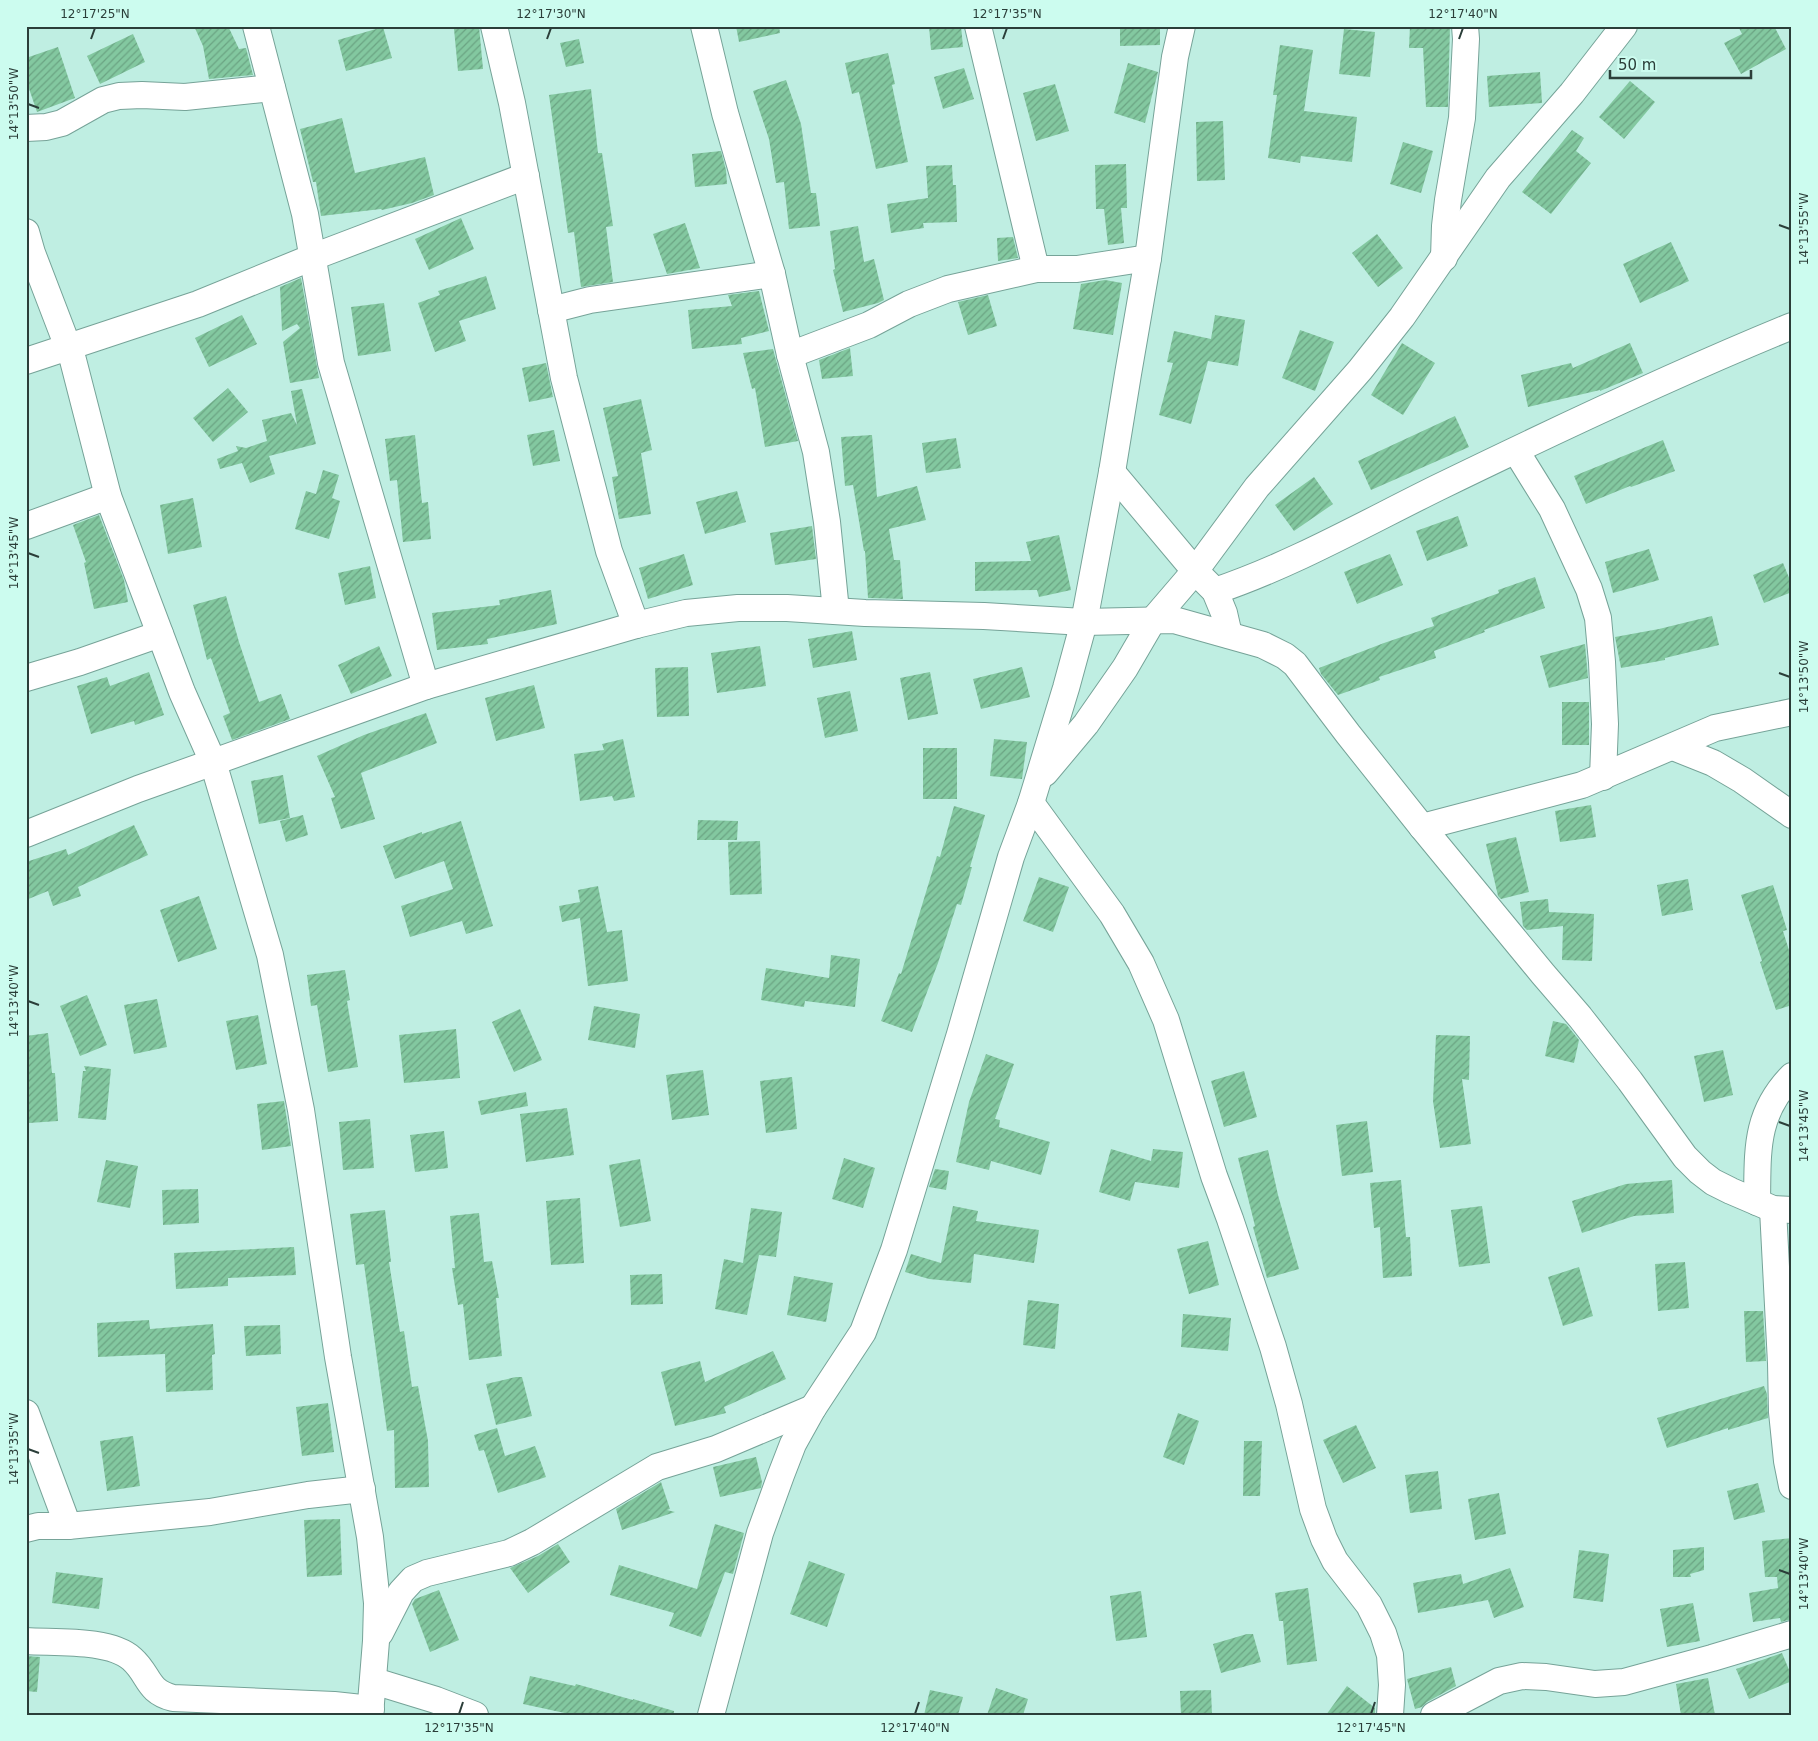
<svg xmlns="http://www.w3.org/2000/svg" width="1818" height="1741" font-family="'DejaVu Sans',sans-serif">
  <style>
    .building { fill: url(#building-hatch) }
    .lines { fill: none; stroke-linecap: round; stroke-linejoin: round }
    .minor-casing { stroke: #76a398; stroke-width: 28 }
    .minor { stroke: #fff; stroke-width: 26 }
    .ticks { fill: none; stroke: #2b3e39; stroke-width: 2 }
    .neatline { fill: none; stroke: #2b3e39; stroke-width: 2 }
    .ticks-label { font-size: 12px; text-anchor: middle; fill: #2b3e39 }
  </style>
  <defs>
    <pattern id="building-hatch" width="6" height="6" patternUnits="userSpaceOnUse" patternTransform="scale(1.25)"><rect width="6" height="6" fill="#83c8a0"/><path d="M-1 1l2-2M0 6l6-6M5 7l2-2" fill="none" stroke="#6ba483"/></pattern>
  </defs>
  <rect width="100%" height="100%" fill="#bfeee2"/>
  <g class="building">
    <polygon points="194,26 228,26 239,49 246,48 253,75 209,79 203,46"/>
    <polygon points="479,26 483,69 458,71 454,29"/>
    <polygon points="736,26 779,26 780,33 739,42"/>
    <polygon points="929,26 961,26 963,47 931,50"/>
    <polygon points="1120,26 1160,26 1160,45 1120,46"/>
    <polygon points="1410,26 1450,26 1448,107 1426,107 1423,48 1409,48"/>
    <polygon points="1738,26 1774,26 1786,49 1741,74 1724,43 1742,34"/>
    <polygon points="383,27 392,58 346,71 338,40"/>
    <polygon points="1344,29 1375,32 1370,77 1339,74"/>
    <polygon points="133,34 145,62 100,84 87,56"/>
    <polygon points="579,39 584,63 566,67 560,43"/>
    <polygon points="1280,45 1313,50 1304,111 1357,117 1352,162 1301,156 1300,163 1268,158 1277,95 1273,95"/>
    <polygon points="58,47 75,98 37,112 26,80 26,58"/>
    <polygon points="888,53 895,84 892,85 908,162 876,169 859,92 852,94 845,63"/>
    <polygon points="1128,63 1158,72 1145,123 1114,113"/>
    <polygon points="964,68 974,99 943,109 934,77"/>
    <polygon points="1540,72 1542,103 1489,107 1487,76"/>
    <polygon points="786,80 801,124 811,193 816,193 820,226 789,229 784,182 776,183 769,139 753,91"/>
    <polygon points="1630,81 1655,102 1624,139 1599,117"/>
    <polygon points="1055,84 1069,131 1036,141 1023,93"/>
    <polygon points="591,89 598,153 602,153 613,226 606,227 613,282 581,287 574,232 568,233 549,95"/>
    <polygon points="342,118 355,173 425,157 434,195 412,203 382,210 381,209 321,216 316,182 313,182 300,129"/>
    <polygon points="1223,121 1225,180 1197,181 1196,122"/>
    <polygon points="1572,130 1584,138 1576,151 1591,163 1551,214 1522,192"/>
    <polygon points="1403,142 1433,151 1421,193 1390,184"/>
    <polygon points="721,151 726,170 727,184 695,187 692,154"/>
    <polygon points="1126,164 1127,208 1121,208 1124,243 1108,245 1104,209 1096,209 1095,165"/>
    <polygon points="952,165 953,185 956,185 957,222 923,223 924,228 891,233 887,204 928,198 926,166"/>
    <polygon points="461,218 474,249 429,270 415,239"/>
    <polygon points="685,223 700,268 667,274 653,234"/>
    <polygon points="858,226 864,262 874,259 884,300 878,303 843,312 833,270 835,269 830,231"/>
    <polygon points="1377,234 1403,268 1378,287 1352,253"/>
    <polygon points="1013,237 1018,258 998,261 997,238"/>
    <polygon points="1671,242 1689,281 1640,303 1623,264"/>
    <polygon points="486,276 496,309 459,321 466,341 435,352 418,303 440,295 438,291"/>
    <polygon points="301,278 319,378 290,383 283,342 300,328 297,324 282,331 280,287"/>
    <polygon points="1105,280 1122,283 1113,335 1073,329 1081,284"/>
    <polygon points="759,291 769,331 741,338 742,344 692,349 688,310 732,306 728,295"/>
    <polygon points="988,295 997,326 968,335 958,302"/>
    <polygon points="384,303 391,351 358,356 351,307"/>
    <polygon points="242,315 257,344 209,367 195,338"/>
    <polygon points="1215,315 1245,320 1238,366 1208,361 1191,424 1159,415 1173,363 1167,362 1174,331 1211,339"/>
    <polygon points="1300,330 1334,342 1315,391 1282,378"/>
    <polygon points="1402,343 1435,363 1403,415 1371,395"/>
    <polygon points="1630,343 1643,373 1600,391 1600,390 1528,407 1521,375 1571,363 1573,368"/>
    <polygon points="850,348 853,376 822,379 819,360"/>
    <polygon points="773,349 798,441 765,447 755,388 752,389 743,353"/>
    <polygon points="546,363 553,397 529,402 522,368"/>
    <polygon points="228,388 248,412 213,442 193,418"/>
    <polygon points="302,389 316,444 269,456 275,474 250,483 242,463 220,469 217,459 238,451 236,446 246,448 267,441 262,420 291,413 297,425 291,391"/>
    <polygon points="641,399 652,450 641,453 651,514 619,519 612,477 618,476 603,408"/>
    <polygon points="1455,416 1469,447 1371,490 1358,461"/>
    <polygon points="554,430 560,461 533,466 527,435"/>
    <polygon points="415,435 422,503 428,502 431,539 403,542 397,480 390,481 385,439"/>
    <polygon points="872,435 877,497 917,486 926,520 889,529 894,560 900,560 903,599 868,598 865,551 864,551 853,485 845,486 841,437"/>
    <polygon points="956,438 961,468 926,473 922,443"/>
    <polygon points="1663,440 1675,471 1631,487 1630,486 1586,504 1574,476"/>
    <polygon points="323,470 339,475 332,498 340,501 329,539 295,529 306,491 316,494"/>
    <polygon points="1314,477 1333,504 1294,531 1275,505"/>
    <polygon points="737,491 746,522 705,534 696,502"/>
    <polygon points="193,498 202,547 168,554 160,505"/>
    <polygon points="99,515 124,580 128,602 94,609 84,563 86,562 73,525"/>
    <polygon points="1458,516 1468,546 1427,561 1416,531"/>
    <polygon points="812,526 816,559 775,565 770,533"/>
    <polygon points="1059,535 1071,590 1039,597 1037,590 975,591 975,562 1031,561 1026,542"/>
    <polygon points="1649,549 1659,580 1613,593 1605,562"/>
    <polygon points="684,554 693,585 648,599 639,568"/>
    <polygon points="1390,554 1403,585 1357,604 1344,572"/>
    <polygon points="1783,563 1792,585 1792,592 1764,603 1753,575"/>
    <polygon points="370,566 376,598 345,605 338,573"/>
    <polygon points="1535,577 1545,608 1484,630 1485,632 1434,651 1436,658 1379,677 1380,680 1338,695 1321,674 1319,668 1384,643 1434,626 1431,618 1499,593 1498,590"/>
    <polygon points="551,590 557,624 487,639 488,644 437,650 432,613 500,605 499,600"/>
    <polygon points="226,596 239,642 259,702 281,694 290,719 232,740 223,716 230,713 211,658 207,660 193,605"/>
    <polygon points="1712,616 1719,645 1665,658 1665,660 1621,668 1615,637 1659,629"/>
    <polygon points="852,631 857,660 813,668 808,639"/>
    <polygon points="1585,644 1588,678 1549,688 1540,656"/>
    <polygon points="379,646 392,676 351,694 338,665"/>
    <polygon points="760,646 766,686 717,693 711,653"/>
    <polygon points="688,667 689,716 657,717 655,668"/>
    <polygon points="1022,667 1030,697 981,709 973,679"/>
    <polygon points="149,672 164,715 135,725 134,721 91,734 77,686 107,677 110,686"/>
    <polygon points="930,672 938,714 908,720 900,678"/>
    <polygon points="534,685 545,728 496,741 485,698"/>
    <polygon points="850,691 858,731 825,738 817,698"/>
    <rect x="1562" y="702" width="27" height="43"/>
    <polygon points="426,713 437,743 361,773 375,819 341,829 331,798 335,797 317,756 364,735"/>
    <polygon points="623,739 635,797 614,801 612,796 580,801 574,754 604,750 602,744"/>
    <polygon points="994,739 1027,742 1022,779 990,776"/>
    <rect x="923" y="748" width="34" height="51"/>
    <polygon points="283,775 290,818 259,824 251,781"/>
    <polygon points="1591,805 1596,837 1560,842 1555,811"/>
    <polygon points="954,806 985,815 970,867 972,867 961,905 957,904 938,963 912,1032 881,1021 899,973 901,974 937,856 940,857"/>
    <polygon points="303,815 308,835 286,842 280,821"/>
    <polygon points="698,820 738,821 737,840 697,840"/>
    <polygon points="461,821 493,926 466,934 462,921 410,937 401,906 453,889 444,861 395,879 383,846 422,832 422,834"/>
    <polygon points="134,825 148,855 78,887 81,896 53,906 48,891 26,900 26,862 66,849 68,855"/>
    <polygon points="1516,837 1529,892 1501,899 1498,896 1486,844"/>
    <polygon points="760,841 762,894 730,895 728,842"/>
    <polygon points="1039,877 1069,887 1053,932 1023,921"/>
    <polygon points="1688,879 1693,910 1662,916 1657,885"/>
    <polygon points="1773,885 1787,930 1783,931 1792,960 1792,1005 1776,1010 1760,962 1762,961 1741,895"/>
    <polygon points="598,886 607,932 622,930 628,981 588,986 580,918 562,922 559,906 580,902 578,890"/>
    <polygon points="199,896 217,949 178,962 160,910"/>
    <polygon points="1548,899 1549,912 1594,914 1592,961 1562,960 1563,926 1527,930 1523,926 1520,902"/>
    <polygon points="831,955 860,959 855,1007 805,1001 804,1007 761,1000 766,968 829,978"/>
    <polygon points="345,970 350,1000 347,1001 358,1067 328,1072 317,1005 311,1006 307,975"/>
    <polygon points="87,995 107,1045 80,1056 60,1006"/>
    <polygon points="157,999 167,1047 134,1054 124,1005"/>
    <polygon points="594,1006 640,1014 635,1048 588,1040"/>
    <polygon points="520,1009 542,1060 514,1072 492,1022"/>
    <polygon points="258,1015 267,1064 236,1070 226,1021"/>
    <polygon points="1553,1021 1566,1024 1579,1040 1574,1063 1545,1056"/>
    <polygon points="456,1029 460,1078 404,1083 399,1035"/>
    <polygon points="48,1033 52,1073 55,1073 58,1121 29,1123 26,1078 26,1036"/>
    <polygon points="1436,1035 1470,1036 1469,1080 1462,1079 1471,1144 1440,1148 1433,1101"/>
    <polygon points="1723,1050 1733,1095 1704,1102 1694,1056"/>
    <polygon points="986,1054 1014,1064 995,1119 1000,1120 999,1127 1050,1142 1041,1175 991,1161 989,1170 956,1162 969,1102"/>
    <polygon points="84,1066 111,1069 106,1120 78,1118 83,1071 86,1071"/>
    <polygon points="703,1070 709,1115 672,1120 666,1075"/>
    <polygon points="1244,1071 1257,1117 1224,1127 1211,1081"/>
    <polygon points="792,1077 797,1129 766,1133 760,1081"/>
    <polygon points="526,1092 528,1106 481,1115 478,1101"/>
    <polygon points="284,1101 291,1146 262,1150 257,1104"/>
    <polygon points="567,1108 574,1155 526,1162 520,1114"/>
    <polygon points="370,1119 374,1168 343,1170 339,1122"/>
    <polygon points="1367,1121 1373,1172 1342,1176 1336,1125"/>
    <polygon points="444,1131 448,1168 415,1172 410,1135"/>
    <polygon points="1111,1149 1151,1161 1153,1149 1183,1152 1179,1188 1135,1182 1130,1201 1099,1192"/>
    <polygon points="1268,1150 1278,1195 1299,1269 1267,1278 1253,1227 1255,1226 1238,1158"/>
    <polygon points="844,1158 875,1168 863,1208 832,1199"/>
    <polygon points="640,1159 651,1221 620,1227 609,1165"/>
    <polygon points="106,1160 138,1166 130,1208 97,1202"/>
    <polygon points="935,1169 949,1171 946,1190 929,1187"/>
    <polygon points="1401,1180 1406,1237 1410,1237 1412,1276 1383,1278 1380,1227 1374,1228 1370,1183"/>
    <polygon points="1672,1180 1674,1213 1634,1216 1582,1233 1572,1201 1626,1184"/>
    <polygon points="198,1189 199,1223 163,1225 162,1190"/>
    <polygon points="580,1198 584,1263 551,1265 546,1201"/>
    <polygon points="953,1206 978,1211 976,1221 1039,1230 1034,1263 974,1254 971,1283 929,1279 905,1272 911,1254 941,1263"/>
    <polygon points="1482,1206 1490,1263 1459,1267 1451,1210"/>
    <polygon points="751,1208 782,1212 776,1257 759,1255 747,1315 715,1309 724,1259 743,1263"/>
    <polygon points="385,1210 391,1262 389,1262 400,1332 404,1331 412,1387 418,1386 428,1441 429,1487 395,1488 394,1430 387,1431 364,1264 356,1265 350,1214"/>
    <polygon points="479,1213 484,1262 492,1261 499,1298 496,1298 502,1356 469,1360 463,1304 458,1305 452,1268 455,1268 450,1216"/>
    <polygon points="1208,1241 1219,1285 1189,1294 1177,1249"/>
    <polygon points="294,1247 296,1275 228,1278 228,1286 176,1289 174,1253"/>
    <polygon points="1685,1262 1689,1308 1658,1311 1655,1264"/>
    <polygon points="1579,1267 1593,1316 1563,1326 1548,1277"/>
    <polygon points="662,1274 663,1304 631,1305 630,1275"/>
    <polygon points="794,1276 833,1283 826,1322 787,1315"/>
    <polygon points="1028,1300 1059,1304 1055,1349 1023,1345"/>
    <polygon points="1744,1311 1763,1311 1766,1361 1746,1362"/>
    <polygon points="1183,1314 1231,1318 1228,1351 1181,1347"/>
    <polygon points="149,1320 150,1329 213,1324 215,1354 212,1355 213,1390 166,1392 165,1354 98,1357 97,1323"/>
    <polygon points="280,1325 281,1354 246,1356 244,1326"/>
    <polygon points="773,1351 786,1379 724,1407 726,1413 675,1426 661,1372 700,1361 705,1382"/>
    <polygon points="516,1377 522,1377 532,1416 496,1425 486,1384"/>
    <polygon points="1764,1386 1767,1394 1768,1418 1728,1430 1728,1428 1667,1448 1657,1418"/>
    <polygon points="328,1403 334,1452 302,1456 296,1407"/>
    <polygon points="1178,1413 1199,1421 1184,1465 1163,1457"/>
    <polygon points="1356,1425 1376,1468 1343,1483 1323,1440"/>
    <polygon points="497,1428 505,1456 535,1446 546,1477 498,1493 484,1450 479,1451 474,1435"/>
    <polygon points="133,1436 140,1486 107,1491 100,1441"/>
    <polygon points="1244,1441 1262,1441 1260,1496 1243,1496"/>
    <polygon points="756,1457 762,1482 761,1488 720,1497 713,1467"/>
    <polygon points="1438,1471 1442,1509 1410,1513 1405,1475"/>
    <polygon points="661,1482 670,1509 667,1510 675,1512 622,1530 616,1509"/>
    <polygon points="1758,1483 1765,1512 1734,1520 1727,1491"/>
    <polygon points="1499,1493 1506,1534 1475,1540 1468,1499"/>
    <polygon points="340,1519 342,1575 307,1577 304,1520"/>
    <polygon points="715,1524 744,1533 733,1574 725,1572 701,1637 669,1626 674,1613 610,1595 619,1565 697,1589"/>
    <polygon points="1792,1538 1792,1619 1781,1622 1780,1618 1753,1622 1749,1593 1778,1588 1777,1577 1765,1577 1762,1541"/>
    <polygon points="558,1544 570,1562 528,1593 510,1568 538,1556"/>
    <polygon points="1704,1547 1704,1570 1690,1574 1691,1577 1673,1577 1673,1550"/>
    <polygon points="1579,1550 1609,1554 1603,1602 1573,1598"/>
    <polygon points="809,1561 845,1574 827,1627 790,1614"/>
    <polygon points="1510,1568 1524,1607 1494,1618 1488,1600 1418,1613 1413,1583 1461,1574 1463,1584"/>
    <polygon points="56,1572 103,1578 99,1609 52,1603"/>
    <polygon points="1308,1588 1317,1661 1287,1665 1283,1621 1279,1621 1275,1593"/>
    <polygon points="439,1590 459,1640 430,1652 412,1604 415,1599"/>
    <polygon points="1141,1591 1147,1637 1116,1641 1110,1596"/>
    <polygon points="1693,1603 1700,1641 1667,1647 1660,1609"/>
    <polygon points="1247,1634 1253,1634 1261,1662 1221,1673 1213,1644"/>
    <polygon points="1782,1653 1792,1677 1792,1681 1749,1699 1736,1669"/>
    <polygon points="26,1656 40,1657 37,1692 26,1691"/>
    <polygon points="1451,1667 1456,1686 1427,1702 1422,1707 1415,1709 1407,1679"/>
    <polygon points="530,1676 575,1686 576,1684 633,1700 633,1699 674,1711 674,1715 574,1715 523,1704"/>
    <polygon points="1708,1678 1715,1715 1681,1715 1676,1684"/>
    <polygon points="1347,1686 1375,1708 1375,1715 1326,1715"/>
    <polygon points="996,1688 1028,1699 1023,1715 987,1715"/>
    <polygon points="930,1690 963,1697 958,1715 924,1715"/>
    <polygon points="1211,1690 1212,1715 1181,1715 1180,1691"/>
  </g>
  <g class="lines">
    <defs>
      <g id="minor">
        <polyline points="256,26 305,214 331,363 426,686"/>
        <polyline points="494,26 512,103 564,378 609,551 636,625"/>
        <polyline points="704,26 725,113 772,274 790,355 816,452 827,522 836,611"/>
        <polyline points="978,26 1036,269 1077,269 1148,258"/>
        <polyline points="26,128 46,127 62,123 103,100 119,96 142,95 185,97 272,88"/>
        <polyline points="26,232 32,253 73,360 108,496 182,692 213,762 270,955 301,1110 338,1357 370,1537 377,1603 376,1641 370,1715"/>
        <polyline points="1444,258 1445,226 1448,200 1462,118 1466,39 1465,26"/>
        <polyline points="551,310 590,300 772,274"/>
        <polyline points="790,355 869,325 909,304 948,289 1036,269"/>
        <polyline points="26,361 198,304 313,257 526,176"/>
        <polyline points="1516,451 1552,509 1589,589 1598,618 1602,662 1605,724 1603,777"/>
        <polyline points="1112,472 1195,571 1215,591 1224,613 1229,635"/>
        <polyline points="26,526 108,496"/>
        <path d="M1215,591C1292,565 1364,524 1437,488C1554,431 1672,375 1792,326"/>
        <polyline points="26,678 80,662 160,634"/>
        <polyline points="1673,747 1713,763 1742,780 1792,815"/>
        <polyline points="1045,773 1086,724 1125,668 1153,620 1195,571 1257,487 1360,370 1402,317 1498,178 1572,93 1624,26"/>
        <polyline points="1031,803 1112,914 1141,963 1166,1020 1214,1176 1230,1219 1273,1347 1289,1404 1313,1509 1324,1539 1335,1561 1369,1605 1383,1633 1390,1655 1392,1685 1390,1715"/>
        <polyline points="1422,827 1582,785 1715,728 1792,712"/>
        <polyline points="26,834 138,789 426,686 636,625 686,613 738,608 787,608 865,613 984,616 1084,622 1174,620 1263,645 1285,656 1295,664 1348,734 1422,827 1543,974 1580,1017 1630,1081 1685,1157 1700,1172 1713,1182 1731,1191 1773,1209 1792,1210"/>
        <path d="M1757,1202C1758,1152 1754,1115 1792,1076"/>
        <polyline points="1773,1209 1781,1363 1782,1412 1787,1461 1792,1486"/>
        <polyline points="26,1413 68,1526"/>
        <polyline points="26,1529 38,1526 68,1526 210,1512 308,1495 362,1489"/>
        <polyline points="380,1633 401,1592 413,1579 427,1573 509,1553 532,1542 657,1467 716,1449 813,1408"/>
        <path d="M26,1641C56,1643 110,1639 132,1659C150,1675 146,1691 173,1698L334,1705L371,1709"/>
        <polyline points="374,1681 436,1700 475,1715"/>
        <polyline points="711,1715 760,1533 781,1475 793,1444 813,1408 863,1332 894,1250 960,1034 1011,857 1031,803 1066,688 1084,622 1112,472 1128,374 1148,258 1175,57 1182,26"/>
        <polyline points="1434,1715 1499,1681 1522,1676 1546,1677 1595,1684 1624,1682 1712,1658 1792,1634"/>
      </g>
    </defs>
    <use href="#minor" class="minor-casing"/>
    <use href="#minor" class="minor"/>
  </g>
  <path class="ticks" d="M91,39L95,28M547,39L551,28M1003,39L1007,28M1459,39L1463,28M28,104L39,108M1779,225L1790,229M28,553L39,557M1779,673L1790,677M28,1001L39,1005M1779,1122L1790,1126M28,1449L39,1453M1779,1570L1790,1574M459,1714L463,1702M915,1714L919,1702M1371,1714L1375,1702"/>
  <rect width="1818" height="1741" fill="none" stroke="#ccfcef" stroke-width="55"/>
  <path d="M1610 70v8h141v-8" fill="none" stroke="#2b3e39" stroke-width="2.5"/>
  <text x="1618" y="70" font-size="15" fill="#2b3e39" stroke="#ccfcef" stroke-width="4" paint-order="stroke">50 m</text>
  <rect x="28" y="28" width="1762" height="1686" class="neatline"/>
  <g class="ticks-label">
    <text x="95" y="18">12°17'25"N</text>
    <text x="551" y="18">12°17'30"N</text>
    <text x="1007" y="18">12°17'35"N</text>
    <text x="1463" y="18">12°17'40"N</text>
    <text transform="translate(14 104) rotate(-90)" y="4">14°13'50"W</text>
    <text transform="translate(1804 229) rotate(-90)" y="4">14°13'55"W</text>
    <text transform="translate(14 553) rotate(-90)" y="4">14°13'45"W</text>
    <text transform="translate(1804 677) rotate(-90)" y="4">14°13'50"W</text>
    <text transform="translate(14 1001) rotate(-90)" y="4">14°13'40"W</text>
    <text transform="translate(1804 1126) rotate(-90)" y="4">14°13'45"W</text>
    <text transform="translate(14 1449) rotate(-90)" y="4">14°13'35"W</text>
    <text transform="translate(1804 1574) rotate(-90)" y="4">14°13'40"W</text>
    <text x="459" y="1732">12°17'35"N</text>
    <text x="915" y="1732">12°17'40"N</text>
    <text x="1371" y="1732">12°17'45"N</text>
  </g>
</svg>
